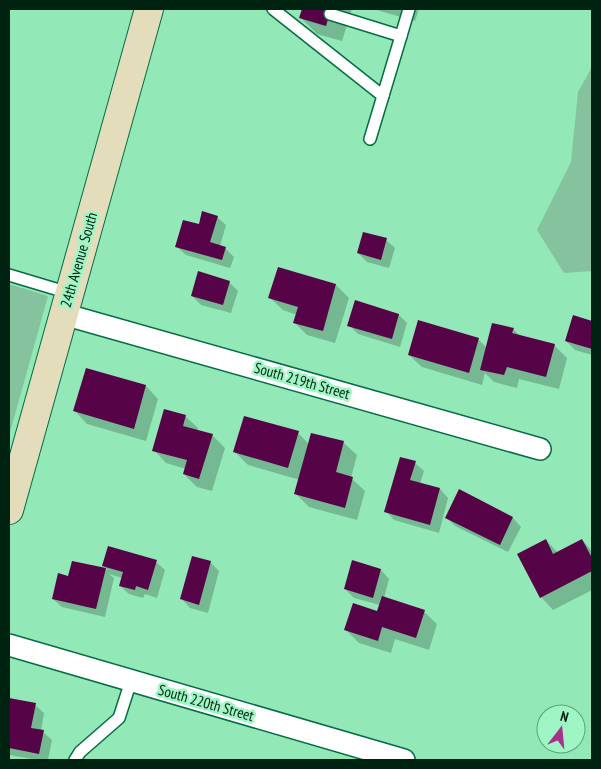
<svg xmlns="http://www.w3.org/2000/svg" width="601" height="769" font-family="'PT Sans Narrow',sans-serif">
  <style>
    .green { fill: #84c39e }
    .shadow { fill: #0003 }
    .building { fill: #560447 }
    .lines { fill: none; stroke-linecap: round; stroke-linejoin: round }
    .lane-casing { stroke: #046d43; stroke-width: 14 }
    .street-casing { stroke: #046d43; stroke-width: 24 }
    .secondary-casing { stroke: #046d43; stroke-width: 30 }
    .lane { stroke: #fff; stroke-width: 11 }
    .street { stroke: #fff; stroke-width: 21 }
    .secondary { stroke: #e3ddbc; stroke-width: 28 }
    .labels { text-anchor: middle; stroke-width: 5; stroke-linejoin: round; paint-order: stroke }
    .street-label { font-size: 15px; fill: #002210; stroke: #9ff6c4 }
  </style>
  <rect width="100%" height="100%" fill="#92e8b7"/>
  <g class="green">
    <polygon points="592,67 592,271 564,273 537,230 571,162 578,92"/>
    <polygon points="9,284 48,296 9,436"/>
  </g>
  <g class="shadow">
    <polygon points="303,9 352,9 342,41 317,34 300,17"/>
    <polygon points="373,9 419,9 415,21"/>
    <polygon points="217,217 226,225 220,246 225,248 234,257 230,268 186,255 177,247"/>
    <polygon points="386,240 395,248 389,268 367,262 358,253"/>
    <polygon points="278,268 336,285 349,298 335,343 307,335 294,322 297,315 283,310 270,298"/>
    <polygon points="229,282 238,291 231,313 201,305 192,296"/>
    <polygon points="399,315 407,323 400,347 358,334 349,325"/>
    <polygon points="573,317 592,322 592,355 575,350 566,341"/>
    <polygon points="419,322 479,340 487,348 513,329 521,337 554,345 567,358 559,389 519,379 517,388 494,382 485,373 482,385 422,367 409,355"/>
    <polygon points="87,369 146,386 158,399 146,441 87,424 75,411"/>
    <polygon points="185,416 198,428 197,431 212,435 225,448 212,491 197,487 184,474 186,469 166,463 154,450"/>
    <polygon points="298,433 309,444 312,434 344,443 357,455 351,478 365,491 357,520 309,507 296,494 300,480 248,465 235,452"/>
    <polygon points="415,463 424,471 420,484 440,489 448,498 439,533 394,520 386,511"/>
    <polygon points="459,491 513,518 521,527 508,552 455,526 446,517"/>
    <polygon points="546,540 558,553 582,540 592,551 592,590 553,610 541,597"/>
    <polygon points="73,562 108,570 104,566 156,562 165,570 157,598 145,594 143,598 129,594 120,586 122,578 109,574 114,578 105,617 62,607 53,599 69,577"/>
    <polygon points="210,562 219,571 208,613 190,608 182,599"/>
    <polygon points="381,570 389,579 384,598 424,612 437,624 429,650 395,639 391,653 359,643 346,630 378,613 380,605 354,598 345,589"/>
    <polygon points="9,699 35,705 44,713 41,731 43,732 52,740 48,760 38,760 9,755"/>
  </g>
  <g class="building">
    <polygon points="302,9 331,9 326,26 299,18"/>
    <polygon points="202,211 218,216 210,242 226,247 222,260 175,247 183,220 199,224"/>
    <polygon points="363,232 387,238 381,260 357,253"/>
    <polygon points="278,267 336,284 323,331 293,323 298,307 268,298"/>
    <polygon points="198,271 230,281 223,305 191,296"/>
    <polygon points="355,300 399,314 392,339 347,326"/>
    <polygon points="573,315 592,321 592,349 565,341"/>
    <polygon points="418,320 479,338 469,373 408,355"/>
    <polygon points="492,323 514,328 512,333 555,344 546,377 507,367 504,375 480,370"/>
    <polygon points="86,368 146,385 134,429 73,411"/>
    <polygon points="164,409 186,415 183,426 213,434 199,479 183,474 187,460 152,451"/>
    <polygon points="244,416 299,431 288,468 233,452"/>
    <polygon points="311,433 344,441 336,472 353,477 345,508 294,494"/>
    <polygon points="400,457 416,461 410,480 440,488 430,525 384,512"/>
    <polygon points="459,489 513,517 500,545 445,518"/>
    <polygon points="546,539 553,554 582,539 592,558 592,571 540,598 517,554"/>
    <polygon points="108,546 157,560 148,590 136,586 135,590 119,586 123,572 102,566"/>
    <polygon points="192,556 211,561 199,605 180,599"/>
    <polygon points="352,560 381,569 373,598 344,589"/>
    <polygon points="72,561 106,568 96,609 52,599 58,573 68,576"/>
    <polygon points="382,596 425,610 416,638 382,627 378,641 344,630 353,603 377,611"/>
    <polygon points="9,698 36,703 31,728 44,730 39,754 9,748"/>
  </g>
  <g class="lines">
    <defs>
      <g id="lane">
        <polyline points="273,9 383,96"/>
        <polyline points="330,14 401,36 370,139"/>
        <polyline points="401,36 409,9"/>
        <polyline points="9,275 69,293"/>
        <polyline points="75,760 80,752 119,718 131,681"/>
      </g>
      <g id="street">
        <polyline points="63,314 540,449"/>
        <polyline points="9,645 404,760"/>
      </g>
      <polyline id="secondary" points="9,510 149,9"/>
    </defs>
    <use href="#lane" class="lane-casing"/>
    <use href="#street" class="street-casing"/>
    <use href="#secondary" class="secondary-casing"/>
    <use href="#lane" class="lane"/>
    <use href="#street" class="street"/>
    <use href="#secondary" class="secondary"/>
  </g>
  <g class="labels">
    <g class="street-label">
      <text transform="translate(79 260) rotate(-74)" y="5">24th Avenue South</text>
      <text transform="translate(302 381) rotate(16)" y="5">South 219th Street</text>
      <text transform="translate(206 703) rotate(16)" y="5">South 220th Street</text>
    </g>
  </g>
  <rect width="601" height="769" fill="none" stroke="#002210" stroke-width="20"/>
  <g transform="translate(561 729) rotate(16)"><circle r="24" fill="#9ff6c4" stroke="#5fa17c"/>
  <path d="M0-4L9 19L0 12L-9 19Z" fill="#a5328c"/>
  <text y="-8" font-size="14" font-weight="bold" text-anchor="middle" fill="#002210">N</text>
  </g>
</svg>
